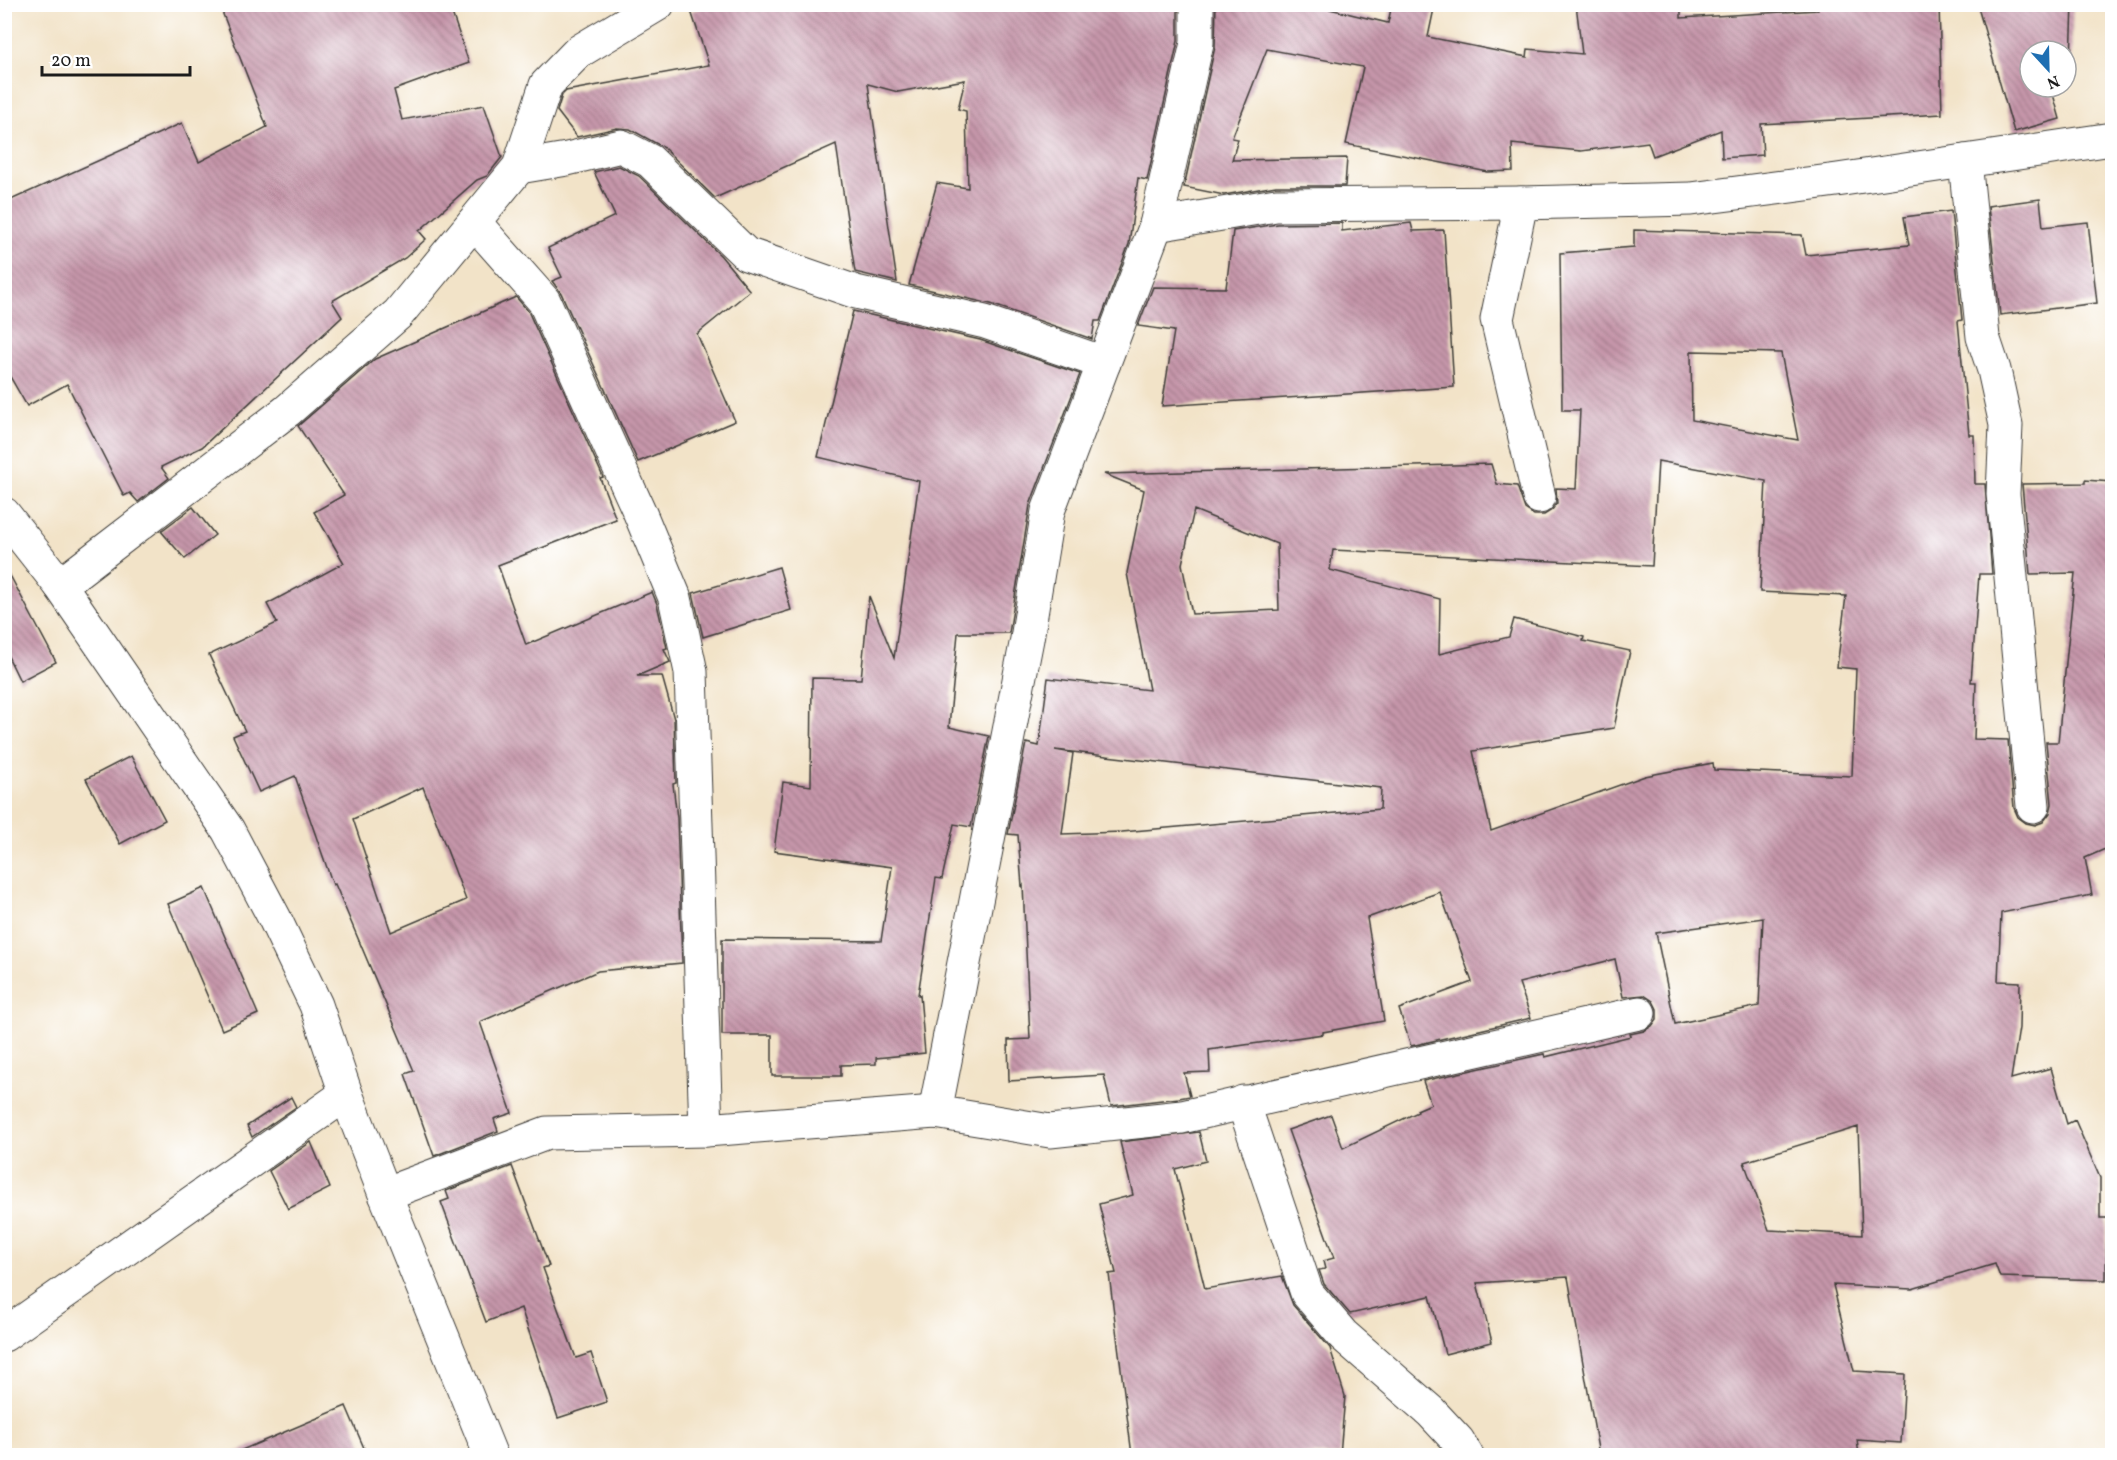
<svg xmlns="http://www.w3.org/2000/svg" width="2117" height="1460" font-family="Vollkorn,serif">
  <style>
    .building { fill: url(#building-back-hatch); fill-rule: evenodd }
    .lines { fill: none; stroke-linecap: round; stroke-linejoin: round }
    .minor-casing { stroke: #3c3a36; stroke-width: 35 }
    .minor { stroke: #fff; stroke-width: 33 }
  </style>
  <defs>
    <pattern id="building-back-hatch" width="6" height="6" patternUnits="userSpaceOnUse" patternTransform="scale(1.5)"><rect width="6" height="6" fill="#c696aa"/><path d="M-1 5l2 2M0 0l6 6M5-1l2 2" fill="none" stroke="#a07a8a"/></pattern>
  </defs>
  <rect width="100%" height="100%" fill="#fff"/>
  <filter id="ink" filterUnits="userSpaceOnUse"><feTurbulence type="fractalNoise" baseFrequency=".0167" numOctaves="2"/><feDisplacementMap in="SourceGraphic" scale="12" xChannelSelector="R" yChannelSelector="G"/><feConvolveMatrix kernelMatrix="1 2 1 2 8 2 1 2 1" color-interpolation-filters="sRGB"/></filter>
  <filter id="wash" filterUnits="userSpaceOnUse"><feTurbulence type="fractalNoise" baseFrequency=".008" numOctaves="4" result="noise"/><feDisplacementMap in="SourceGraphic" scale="24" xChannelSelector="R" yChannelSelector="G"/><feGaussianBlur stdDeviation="1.35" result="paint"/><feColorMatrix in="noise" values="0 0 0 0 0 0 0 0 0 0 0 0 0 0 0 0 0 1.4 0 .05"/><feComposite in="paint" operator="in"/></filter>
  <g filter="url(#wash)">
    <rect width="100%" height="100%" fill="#f2e3c8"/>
    <g id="blocks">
      <g class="building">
        <polygon points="219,4 449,4 469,63 394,90 402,120 484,105 502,157 487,176 477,180 419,231 426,239 405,258 332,301 342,317 202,447 161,467 169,478 138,502 130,493 124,496 67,384 27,406 4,366 4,203 182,123 199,162 267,127"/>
        <polygon points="712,4 1178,4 1178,41 1147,180 1138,178 1129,244 1100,321 1095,321 1092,339 991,304 909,285 937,183 968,188 966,111 958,109 965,80 898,92 868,84 897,282 855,272 836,144 715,198 663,147 630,129 617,128 577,137 557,111 562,95 566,91 709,65 691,11"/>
        <polygon points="1216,4 1309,4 1388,23 1392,4 1435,4 1428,37 1527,57 1528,49 1582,54 1576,4 1681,4 1681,18 1818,10 1817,4 1939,4 1942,114 1761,124 1763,155 1722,158 1721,130 1653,156 1648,142 1581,151 1512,144 1513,171 1488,172 1346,144 1363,67 1267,49 1232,138 1238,139 1232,160 1347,158 1345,186 1276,186 1224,195 1184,187 1215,47"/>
        <polygon points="1977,4 2073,4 2071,60 2066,60 2066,51 2030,51 2030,87 2051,87 2060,119 2014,132"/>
        <polygon points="619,166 639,176 721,256 750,291 697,334 735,421 638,462 561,293 552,281 562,277 548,248 615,216 594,172"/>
        <polygon points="2040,199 2043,227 2088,222 2097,303 2000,315 1988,206"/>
        <path d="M1951,211L1962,320L1958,321L1969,435H1974L1975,484H1985L1992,574H1979L1971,682H1976L1974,739L2008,740L2014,808L2018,817L2026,823L2035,825L2043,822L2050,813L2052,804L2046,742H2058L2075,573L2030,574L2022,484L2085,483V480L2112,482V614L2107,660H2112V846L2085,858L2092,895L2001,913L1998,981L2020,982L2019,1028L2011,1079L2051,1068L2067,1124L2075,1120L2100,1178V1218H2107L2106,1280L2000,1277L1995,1264L1912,1289L1833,1285L1854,1371L1905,1374L1901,1443L1857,1440L1859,1455H1599L1568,1277L1477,1283L1492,1342L1445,1354L1430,1296L1350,1314L1324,1284L1319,1270L1325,1269L1323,1261L1334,1258L1288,1130L1331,1115L1343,1148L1418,1112L1417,1110L1431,1104L1423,1081L1544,1054L1545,1057L1631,1036L1630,1034L1644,1031L1652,1026L1657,1019V1009L1653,1001L1644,995L1623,997L1615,959L1519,983L1531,1018L1411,1046L1399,1009L1472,982L1440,892L1367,918L1384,1021L1323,1032V1034L1209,1050L1210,1072L1184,1073L1190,1096L1179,1098L1111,1106L1104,1075L1009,1081L1008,1040L1030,1039L1023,885L1022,886L1018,835L1008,834L1026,743L1039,746L1048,678L1149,690L1127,573L1144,490L1104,474L1491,464L1497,484L1517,486L1525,509L1534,515H1544L1552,510L1557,503L1556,488L1576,489L1580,410H1562L1560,253L1634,247V230L1802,235L1806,255L1909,245L1904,217ZM1691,351L1781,353L1798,440L1692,420ZM1658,461L1766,481L1760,592L1846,596L1837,667L1856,669L1852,776L1714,770L1713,763L1645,776L1491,831L1473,751L1614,728L1630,651L1583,641L1584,637L1514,619L1509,637L1439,654L1440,599L1330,570L1333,550L1652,566ZM1194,510L1277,544L1279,610L1192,614L1182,564ZM1055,750L1381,788L1380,809L1122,832L1062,834L1073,753ZM1763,918L1759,1006L1675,1024L1656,933ZM1858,1127L1862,1235L1769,1230L1744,1162Z"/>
        <polygon points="1342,223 1342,231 1411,223 1413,231 1444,230 1454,387 1162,406 1174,331 1138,326 1153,287 1226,288 1233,231 1278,224"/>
        <path d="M516,297L528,311L603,477L600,478L616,519L498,565L526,645L652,592L657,604L667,648L664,649L670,662L637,676H662L674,719L676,783L673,784L677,818L682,963L598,971L480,1022L512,1113L494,1119L498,1131L434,1156L405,1074L414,1071L335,884L333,885L295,776L259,792L233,736L245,731L209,655L277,623L267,604L344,563L314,512L344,495L298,426L375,359ZM423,787L466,900L391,932L353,819Z"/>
        <polygon points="853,311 980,340 1080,374 1030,505 1009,633 958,633 949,727 989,736 971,827 954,824 942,879 936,878 918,995 920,995 925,1053 876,1058 876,1064 841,1065 841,1076 772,1076 772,1035 722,1035 722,939 881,941 892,867 774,851 783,782 811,786 812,678 861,679 869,596 894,658 919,481 818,457"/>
        <polygon points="193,507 215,535 185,559 161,531"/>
        <polygon points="4,564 56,662 20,681 4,648"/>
        <polygon points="779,567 791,610 703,637 693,593"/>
        <polygon points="131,756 165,820 120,844 86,779"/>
        <polygon points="204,888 258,1014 222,1030 168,904"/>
        <polygon points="291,1097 296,1107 252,1137 247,1126"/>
        <polygon points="1199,1132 1206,1161 1175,1169 1205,1289 1282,1276 1293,1305 1330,1348 1345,1396 1340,1455 1132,1455 1109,1274 1116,1273 1099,1204 1133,1195 1120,1142"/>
        <polygon points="311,1142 330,1188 288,1209 269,1171"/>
        <polygon points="512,1166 549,1266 543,1268 576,1358 591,1353 607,1402 558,1418 521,1308 486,1322 441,1202 449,1199 446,1191"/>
        <polygon points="346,1406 367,1455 230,1455"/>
      </g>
    </g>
  </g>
  <g filter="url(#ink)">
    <use href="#blocks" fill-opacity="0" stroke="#3c3a36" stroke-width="1.5"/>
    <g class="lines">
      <defs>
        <g id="minor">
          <polyline points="1965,161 1983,337 1994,370 2006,425 2003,494 2033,806"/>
          <polyline points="519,167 567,159 621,146 650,161 746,254 856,292 985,322 1104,363"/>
          <polyline points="1521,203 1497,319 1539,497"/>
          <polyline points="474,222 544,301 639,511 675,598 691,672 706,1130"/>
          <polyline points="1156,225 1276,205 1521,203 1691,199 1837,180 2112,139"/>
          <polyline points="4,514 60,585 228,830 275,919 316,1005 346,1094 385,1194 491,1456"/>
          <polyline points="60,585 287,411 398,314 519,167 546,85 578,52 658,4"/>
          <polyline points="1243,1102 1307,1293 1343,1335 1431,1412 1458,1441 1467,1456"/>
          <polyline points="935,1112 1027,639 1048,511 1156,225 1197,43 1197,4"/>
          <polyline points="385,1194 547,1133 706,1130 935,1112 1050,1131 1182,1117 1639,1013"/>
          <polyline points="4,1335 346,1094"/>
        </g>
      </defs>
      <use href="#minor" class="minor-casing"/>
      <use href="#minor" class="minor"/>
    </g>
  </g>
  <rect width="2117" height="1460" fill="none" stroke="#fff" stroke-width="24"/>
  <g transform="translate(2048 69) rotate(158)"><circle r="28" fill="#ffffff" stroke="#a4a4a4" stroke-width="1.5"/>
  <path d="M0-4.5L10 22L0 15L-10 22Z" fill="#1f6fb2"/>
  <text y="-9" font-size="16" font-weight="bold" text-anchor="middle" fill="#1c1c1c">N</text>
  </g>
  <path d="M42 66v9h148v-9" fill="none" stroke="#1c1c1c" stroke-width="3"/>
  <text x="51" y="66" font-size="18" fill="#1c1c1c" stroke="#ffffff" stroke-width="4.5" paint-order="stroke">20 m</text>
</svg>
